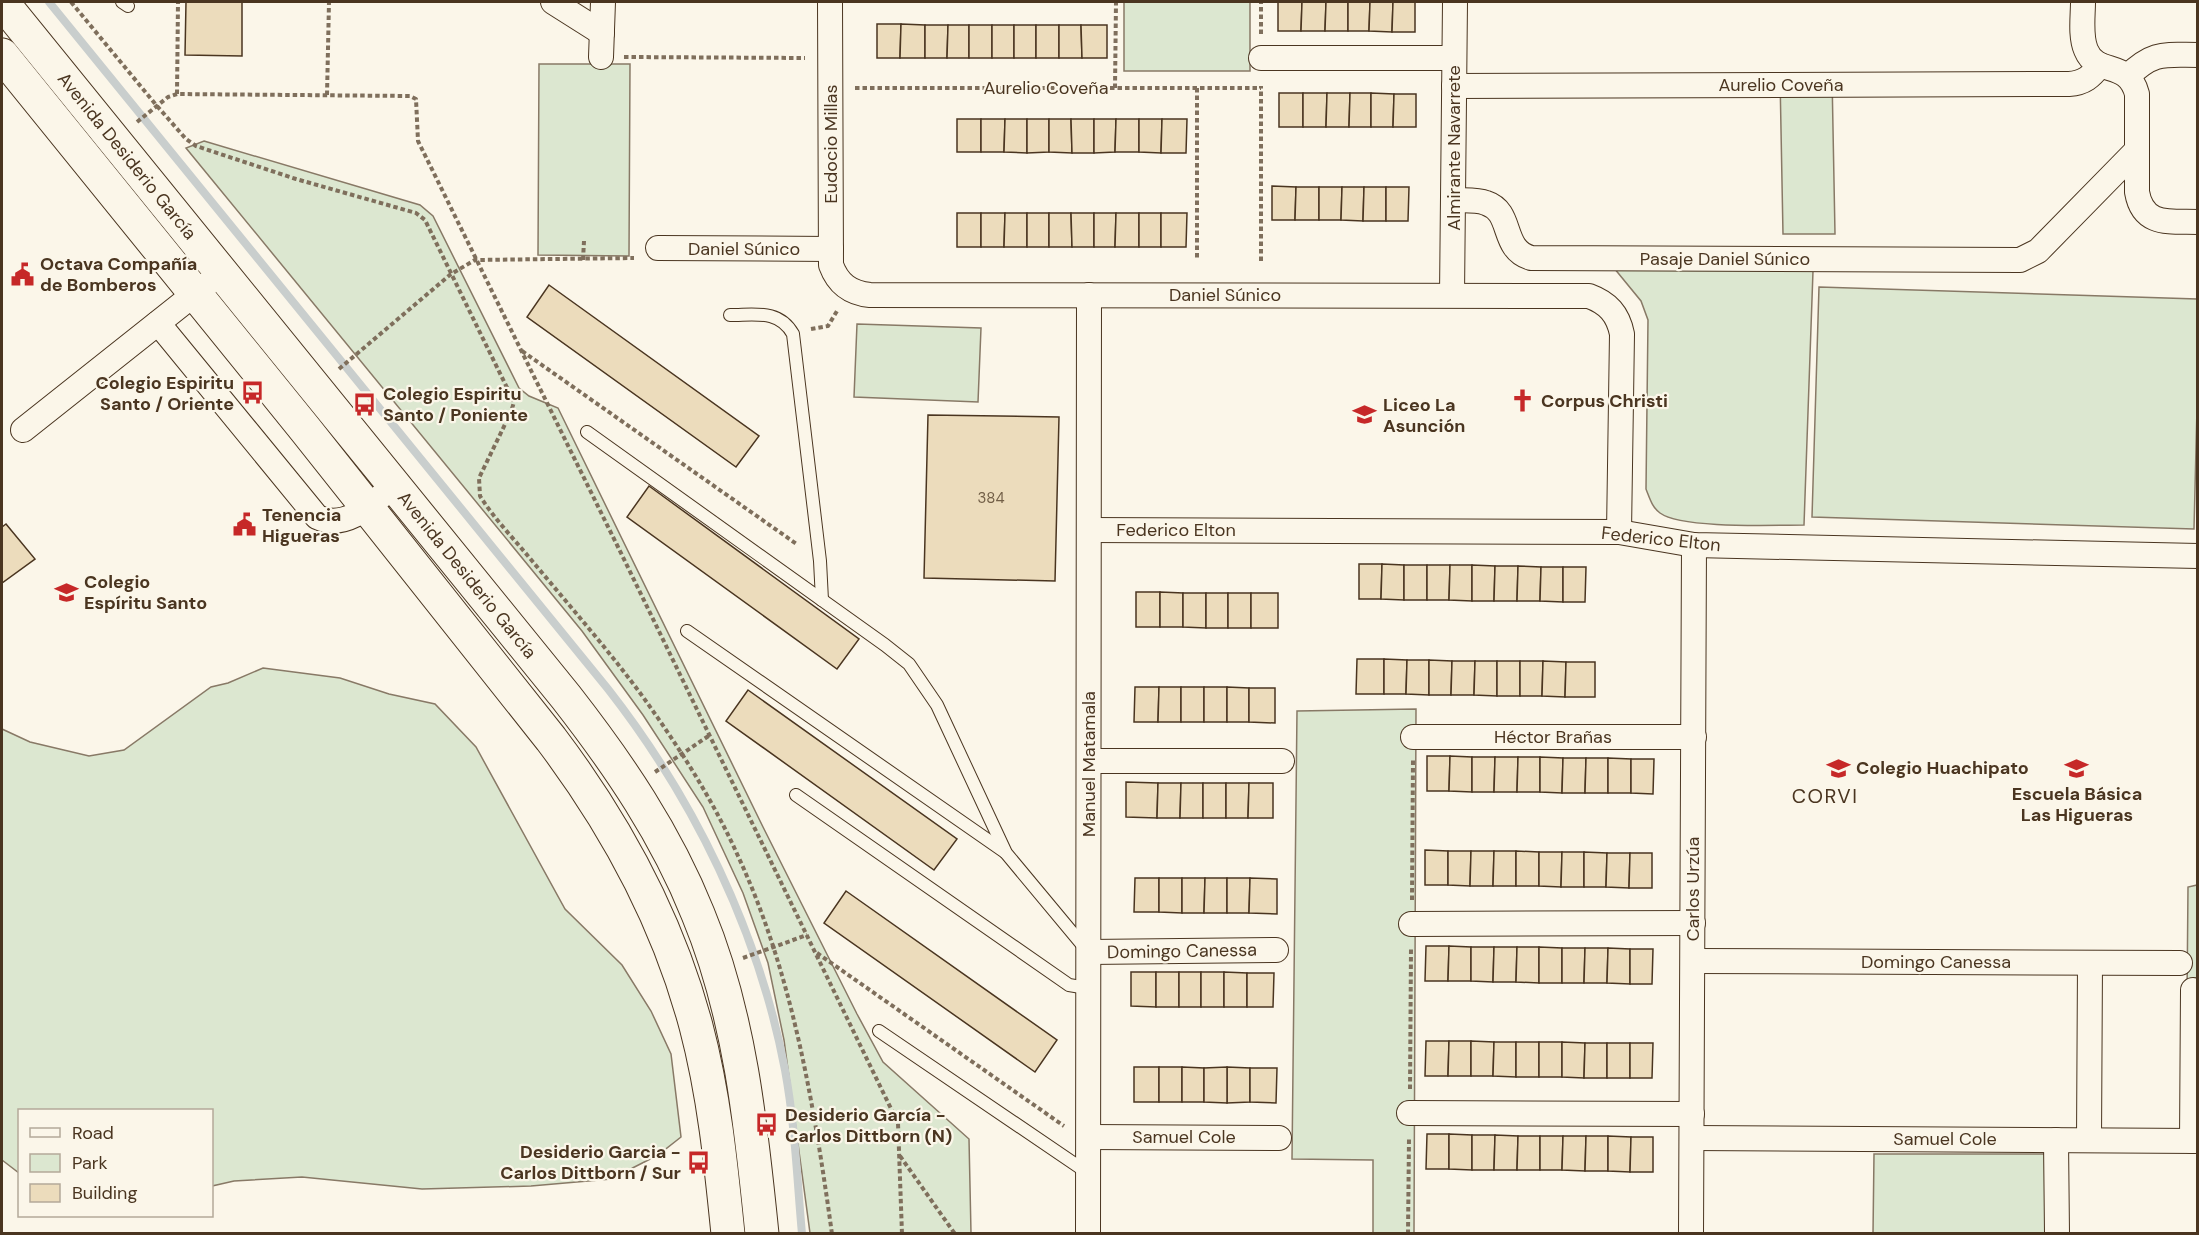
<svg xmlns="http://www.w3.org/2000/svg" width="2199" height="1235" font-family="'DM Sans',sans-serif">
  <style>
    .green { fill: #dce7d0; stroke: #887966; stroke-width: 1.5 }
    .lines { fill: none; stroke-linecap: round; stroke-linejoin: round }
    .stream { stroke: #c9cecd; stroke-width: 8 }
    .building { fill: #ecdcbc; stroke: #4a3520; stroke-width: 1.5 }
    .service-casing { stroke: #4a3520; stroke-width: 14 }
    .minor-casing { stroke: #4a3520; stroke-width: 26 }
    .secondary-casing { stroke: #4a3520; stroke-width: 35 }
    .path { stroke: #7f6f5c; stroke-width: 4; stroke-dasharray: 4.5 3; stroke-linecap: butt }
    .service { stroke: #fbf6e9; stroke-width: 12 }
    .minor { stroke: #fbf6e9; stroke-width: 24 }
    .secondary { stroke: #fbf6e9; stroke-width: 33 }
    .labels { text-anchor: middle; stroke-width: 4.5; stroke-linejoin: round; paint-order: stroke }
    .number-label { font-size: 15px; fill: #725f47 }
    .street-label { font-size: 18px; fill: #4a3520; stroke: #fbf6e9 }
    .poi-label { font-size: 18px; font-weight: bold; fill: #4a3520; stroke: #fbf6e9; text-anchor: start }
    .neighbourhood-label { font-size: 20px; letter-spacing: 1.5px; fill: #4a3520; stroke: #fbf6e9 }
  </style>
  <rect width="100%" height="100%" fill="#fbf6e9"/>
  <g class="green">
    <rect x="1124" y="2" width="126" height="69"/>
    <polygon points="539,64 630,64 629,256 538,255"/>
    <polygon points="1832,76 1835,234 1783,234 1780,77"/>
    <polygon points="204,141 420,205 433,216 519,388 529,396 558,408 763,827 857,1014 883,1062 969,1139 971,1233 810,1233 784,1040 768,963 743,893 703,807 643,715 582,631 186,148"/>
    <path d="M1614,268L1813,271L1804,525C1774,525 1682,529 1660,513C1652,507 1650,499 1646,489L1648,320L1641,301Z"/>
    <polygon points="1819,287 2197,299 2197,408 2194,529 1812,517"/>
    <polygon points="857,324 981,328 978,402 854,397"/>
    <polygon points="263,668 340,678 389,694 435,704 476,747 565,909 622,965 651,1011 671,1054 681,1137 658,1155 611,1179 531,1186 422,1189 302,1177 234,1181 212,1186 212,1110 20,1110 19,1173 2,1160 2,729 30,742 89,756 124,750 211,687 228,683"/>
    <polygon points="1416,709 1414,1233 1373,1233 1373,1160 1292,1159 1297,711"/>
    <polygon points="2197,885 2197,1110 2186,1110 2188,887"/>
    <polygon points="1874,1154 2045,1154 2045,1233 1873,1234"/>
  </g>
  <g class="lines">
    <path class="stream" d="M49,2L608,689C694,799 759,932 785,1070C795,1124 797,1179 802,1234"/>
  </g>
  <g class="building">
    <polygon points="186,2 242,2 242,56 185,55"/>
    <polygon points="1278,2 1302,2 1301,31 1278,31"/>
    <polygon points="1302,2 1326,2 1325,31 1301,31"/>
    <polygon points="1326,2 1348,2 1348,31 1325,31"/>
    <polygon points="1348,2 1370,2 1369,31 1348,31"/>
    <polygon points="1370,2 1393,2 1392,32 1369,31"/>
    <polygon points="1393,2 1415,2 1415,32 1392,32"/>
    <polygon points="877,24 901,24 900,58 877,58"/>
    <polygon points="901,24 925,25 925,58 900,58"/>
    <polygon points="925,25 948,25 947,58 925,58"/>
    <polygon points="948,25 969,25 969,58 947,58"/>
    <rect x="969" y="25" width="23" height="33"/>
    <rect x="992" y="25" width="22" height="33"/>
    <rect x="1014" y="25" width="22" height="33"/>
    <rect x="1036" y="25" width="23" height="33"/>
    <polygon points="1059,25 1081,25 1082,58 1059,58"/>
    <polygon points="1081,25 1107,25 1107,58 1082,58"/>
    <rect x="1279" y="93" width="24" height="34"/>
    <polygon points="1303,93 1327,93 1326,127 1303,127"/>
    <polygon points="1327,93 1350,93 1349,127 1326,127"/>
    <polygon points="1350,93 1371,93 1371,127 1349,127"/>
    <polygon points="1371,93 1394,94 1393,127 1371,127"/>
    <polygon points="1394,94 1416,94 1416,127 1393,127"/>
    <rect x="957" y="119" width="24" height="33"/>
    <polygon points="981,119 1005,119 1004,152 981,152"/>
    <polygon points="1005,119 1027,119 1027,153 1004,152"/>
    <polygon points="1027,119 1049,119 1049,152 1027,153"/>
    <polygon points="1049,119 1071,119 1072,153 1049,152"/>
    <polygon points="1071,119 1094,119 1094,153 1072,153"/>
    <polygon points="1094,119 1116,119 1115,152 1094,153"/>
    <polygon points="1116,119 1139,119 1139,152 1115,152"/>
    <polygon points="1139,119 1162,119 1161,153 1139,152"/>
    <polygon points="1162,119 1187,119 1186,153 1161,153"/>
    <polygon points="1272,186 1296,187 1295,220 1272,220"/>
    <polygon points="1296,187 1319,187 1319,220 1295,220"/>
    <polygon points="1319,187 1342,187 1341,220 1319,220"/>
    <polygon points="1342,187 1364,187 1363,221 1341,220"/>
    <polygon points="1364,187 1386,187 1386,221 1363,221"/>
    <polygon points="1386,187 1409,187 1408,221 1386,221"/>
    <rect x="957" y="213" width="24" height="34"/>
    <polygon points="981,213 1005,213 1004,247 981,247"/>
    <polygon points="1005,213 1027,213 1027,247 1004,247"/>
    <rect x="1027" y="213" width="22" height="34"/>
    <polygon points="1049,213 1071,213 1072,247 1049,247"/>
    <polygon points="1071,213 1094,213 1094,247 1072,247"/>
    <polygon points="1094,213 1116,213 1115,247 1094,247"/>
    <polygon points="1116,213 1139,213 1139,247 1115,247"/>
    <rect x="1139" y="213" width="22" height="34"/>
    <polygon points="1161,213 1187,213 1186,247 1161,247"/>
    <polygon points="549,285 759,436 736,467 527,317"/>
    <polygon points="928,415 1059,417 1055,581 924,578"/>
    <polygon points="649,486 859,639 837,669 627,517"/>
    <polygon points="6,524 35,559 2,583 2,527"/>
    <polygon points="1359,564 1382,564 1381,599 1359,599"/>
    <polygon points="1382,564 1404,565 1404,600 1381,599"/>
    <rect x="1404" y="565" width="23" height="35"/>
    <polygon points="1427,565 1450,565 1449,600 1427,600"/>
    <polygon points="1450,565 1472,565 1472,601 1449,600"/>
    <polygon points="1472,565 1495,566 1494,601 1472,601"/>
    <polygon points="1495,566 1518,566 1517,601 1494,601"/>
    <polygon points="1518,566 1541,567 1540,601 1517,601"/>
    <polygon points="1541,567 1563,567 1563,602 1540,601"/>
    <polygon points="1563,567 1586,567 1585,602 1563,602"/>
    <rect x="1136" y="592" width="24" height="35"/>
    <polygon points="1160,592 1183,593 1183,627 1160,627"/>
    <polygon points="1183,593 1206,593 1206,628 1183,627"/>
    <rect x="1206" y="593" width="22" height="35"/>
    <rect x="1228" y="593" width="23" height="35"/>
    <rect x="1251" y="593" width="27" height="35"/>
    <polygon points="1357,659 1384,659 1384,694 1356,694"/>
    <polygon points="1384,659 1407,660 1406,694 1384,694"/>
    <polygon points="1407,660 1429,660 1429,695 1406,694"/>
    <polygon points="1429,660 1452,661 1451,695 1429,695"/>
    <polygon points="1452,661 1475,661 1474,695 1451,695"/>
    <polygon points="1475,661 1497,661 1497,696 1474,695"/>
    <rect x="1497" y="661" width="23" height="35"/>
    <polygon points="1520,661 1543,661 1542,696 1520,696"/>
    <polygon points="1543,661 1566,662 1565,697 1542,696"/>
    <polygon points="1566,662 1595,662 1595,697 1565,697"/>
    <polygon points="1135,687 1159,687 1158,722 1134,722"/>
    <polygon points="1159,687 1181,687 1181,722 1158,722"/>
    <rect x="1181" y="687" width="23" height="35"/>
    <rect x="1204" y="687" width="23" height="35"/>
    <polygon points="1227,687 1249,688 1249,722 1227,722"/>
    <polygon points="1249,688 1275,688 1275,723 1249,722"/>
    <polygon points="748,690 957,839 934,870 726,721"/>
    <polygon points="1427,756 1450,756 1449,791 1427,791"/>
    <polygon points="1450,756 1472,757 1472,792 1449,791"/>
    <polygon points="1472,757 1495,757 1494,792 1472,792"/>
    <polygon points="1495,757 1518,757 1517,792 1494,792"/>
    <polygon points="1518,757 1540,757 1540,792 1517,792"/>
    <polygon points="1540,757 1563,758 1562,793 1540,792"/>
    <polygon points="1563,758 1586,758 1585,793 1562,793"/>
    <polygon points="1586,758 1608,758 1608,793 1585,793"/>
    <polygon points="1608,758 1631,759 1631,793 1608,793"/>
    <polygon points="1631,759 1654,759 1653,794 1631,793"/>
    <polygon points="1126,782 1158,783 1157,818 1126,817"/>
    <polygon points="1158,783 1181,783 1180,818 1157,818"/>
    <polygon points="1181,783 1203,783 1203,818 1180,818"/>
    <rect x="1203" y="783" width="23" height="35"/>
    <polygon points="1226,783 1249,783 1248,818 1226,818"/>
    <polygon points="1249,783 1273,783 1273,818 1248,818"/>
    <polygon points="1425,850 1448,851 1448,885 1425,885"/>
    <polygon points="1448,851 1471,851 1470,886 1448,885"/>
    <polygon points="1471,851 1494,851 1493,886 1470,886"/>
    <polygon points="1494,851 1516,851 1516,886 1493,886"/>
    <polygon points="1516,851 1539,852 1539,886 1516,886"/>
    <polygon points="1539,852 1562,852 1561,887 1539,886"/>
    <polygon points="1562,852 1584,852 1584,887 1561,887"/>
    <polygon points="1584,852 1607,853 1606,887 1584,887"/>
    <polygon points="1607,853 1630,853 1629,888 1606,887"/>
    <polygon points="1630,853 1652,853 1652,888 1629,888"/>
    <polygon points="1135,878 1159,878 1159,912 1134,912"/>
    <polygon points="1159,878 1182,878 1182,913 1159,912"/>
    <polygon points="1182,878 1205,878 1204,913 1182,913"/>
    <polygon points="1205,878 1227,878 1227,913 1204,913"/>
    <polygon points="1227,878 1250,878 1249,913 1227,913"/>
    <polygon points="1250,878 1277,879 1277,914 1249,913"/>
    <polygon points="846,891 1057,1040 1035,1072 824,923"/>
    <polygon points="1426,946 1449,946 1448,981 1425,981"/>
    <polygon points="1449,946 1471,947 1471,981 1448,981"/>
    <polygon points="1471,947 1494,947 1493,982 1471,981"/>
    <polygon points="1494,947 1517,947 1516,982 1493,982"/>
    <polygon points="1517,947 1539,947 1539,983 1516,982"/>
    <polygon points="1539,947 1562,948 1562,983 1539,983"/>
    <polygon points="1562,948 1585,948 1584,983 1562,983"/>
    <polygon points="1585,948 1608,948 1607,983 1584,983"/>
    <polygon points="1608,948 1630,949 1630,984 1607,983"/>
    <polygon points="1630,949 1653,949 1652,984 1630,984"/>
    <polygon points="1131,972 1156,972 1156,1007 1131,1006"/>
    <rect x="1156" y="972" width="23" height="35"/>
    <rect x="1179" y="972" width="22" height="35"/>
    <rect x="1201" y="972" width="23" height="35"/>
    <polygon points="1224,972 1247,973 1247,1007 1224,1007"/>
    <polygon points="1247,973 1274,973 1273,1007 1247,1007"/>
    <polygon points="1426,1041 1449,1041 1448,1076 1425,1076"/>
    <polygon points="1449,1041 1471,1041 1471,1076 1448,1076"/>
    <polygon points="1471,1041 1494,1042 1493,1076 1471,1076"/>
    <polygon points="1494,1042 1516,1042 1516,1077 1493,1076"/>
    <rect x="1516" y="1042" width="23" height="35"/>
    <rect x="1539" y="1042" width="23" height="35"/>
    <polygon points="1562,1042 1585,1043 1584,1078 1562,1077"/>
    <polygon points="1585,1043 1607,1043 1607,1078 1584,1078"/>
    <rect x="1607" y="1043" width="23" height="35"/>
    <polygon points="1630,1043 1653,1043 1652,1078 1630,1078"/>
    <rect x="1134" y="1067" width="25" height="35"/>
    <rect x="1159" y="1067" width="23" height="35"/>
    <polygon points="1182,1067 1204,1068 1204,1102 1182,1102"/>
    <polygon points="1227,1067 1250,1068 1250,1102 1227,1103"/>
    <polygon points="1227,1067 1227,1103 1204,1102 1204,1068"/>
    <polygon points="1250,1068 1277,1068 1276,1103 1250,1102"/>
    <polygon points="1427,1134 1449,1134 1449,1169 1426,1169"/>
    <polygon points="1449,1134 1472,1135 1472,1170 1449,1169"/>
    <polygon points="1472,1135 1495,1135 1494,1170 1472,1170"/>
    <polygon points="1495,1135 1518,1136 1517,1170 1494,1170"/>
    <polygon points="1518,1136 1540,1136 1540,1170 1517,1170"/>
    <polygon points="1540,1136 1563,1136 1562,1170 1540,1170"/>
    <polygon points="1563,1136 1586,1136 1585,1171 1562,1170"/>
    <polygon points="1586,1136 1608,1136 1608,1171 1585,1171"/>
    <polygon points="1608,1136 1631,1137 1630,1172 1608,1171"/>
    <polygon points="1631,1137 1653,1137 1653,1172 1630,1172"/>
  </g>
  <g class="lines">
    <defs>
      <g id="service">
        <polyline points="122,2 128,6"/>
        <path d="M730,315C755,315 779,309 793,334L820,561L822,600"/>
        <polyline points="587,432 885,645 909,664 937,705 1006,853 1085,948"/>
        <polyline points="687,631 1005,852"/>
        <polyline points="796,795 1069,985 1081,987 1089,984"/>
        <polyline points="879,1031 1088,1173"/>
      </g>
      <g id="minor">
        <polyline points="553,2 602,33"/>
        <path d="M830,2L831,265C838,284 850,293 870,295L1589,296C1608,303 1618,314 1622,334L1619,532"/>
        <path d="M2083,2C2083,16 2080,36 2086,50C2097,77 2128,59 2137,94V192C2143,227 2170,221 2198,222"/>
        <polyline points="601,57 603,2"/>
        <polyline points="1261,58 1454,58"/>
        <path d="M2128,76C2154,51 2164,55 2198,55"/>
        <path d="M1454,86L2069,84C2084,83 2091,77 2100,65"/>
        <path d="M1453,200C1463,201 1476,199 1486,203C1514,212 1500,249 1531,258L2020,260L2038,251L2137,150"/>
        <polyline points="658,248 831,249"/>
        <polyline points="1452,295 1455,2"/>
        <path d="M158,323L317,517C346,531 373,503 394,485"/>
        <polyline points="23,430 207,284"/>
        <polyline points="1089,530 1619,532 1694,545 2198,556"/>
        <polyline points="1413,737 1694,737"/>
        <polyline points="1089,761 1282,761"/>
        <polyline points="1411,924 1693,923"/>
        <polyline points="1089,952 1276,950"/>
        <polyline points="1693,961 2180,963"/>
        <polyline points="1409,1113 1692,1114"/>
        <polyline points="1089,1137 1279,1138"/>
        <polyline points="1692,1138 2198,1141"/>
        <polyline points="2056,1140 2057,1234"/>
        <polyline points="2089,1140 2090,963"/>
        <polyline points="2192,1141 2193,990"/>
        <polyline points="1088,1234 1089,295"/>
        <polyline points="1691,1234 1694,545"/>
      </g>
      <g id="secondary">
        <path d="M2,2L566,697C619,765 666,834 698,914C740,1015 751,1125 762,1234"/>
        <path d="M2,55L305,429L551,739C616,825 668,921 696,1026C714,1094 721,1164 728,1234"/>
      </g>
    </defs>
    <use href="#service" class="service-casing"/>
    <use href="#minor" class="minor-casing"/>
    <use href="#secondary" class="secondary-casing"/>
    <g class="path">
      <path d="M71,2L157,106L186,139L196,146L296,179L416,213L425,220L514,402L511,412L479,478L480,496C493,517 512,537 528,556C567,603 607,648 643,697C679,747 713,800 738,856C793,975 814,1105 832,1234"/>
      <polyline points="1261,34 1261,2"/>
      <polyline points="624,57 805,58"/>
      <polyline points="855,88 1261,88"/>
      <polyline points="1115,88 1116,2"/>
      <polyline points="1197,88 1197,260"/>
      <polyline points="177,94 178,2"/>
      <polyline points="327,95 329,2"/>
      <polyline points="137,122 168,97 177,94 410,96 416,99 418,141 618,547 898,1123 902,1234"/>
      <polyline points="583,260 584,241"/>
      <polyline points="1261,261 1261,86"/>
      <polyline points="811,329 828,326 837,311"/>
      <polyline points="522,351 798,545"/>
      <polyline points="339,369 451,274 475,260 634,258"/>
      <polyline points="655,772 710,735"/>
      <polyline points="1412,900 1413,760"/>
      <polyline points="817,953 1064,1126"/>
      <polyline points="743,958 807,935"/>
      <polyline points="1410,1089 1411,949"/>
      <polyline points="900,1156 955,1234"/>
      <polyline points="1408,1234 1409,1138"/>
    </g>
    <use href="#service" class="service"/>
    <use href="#minor" class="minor"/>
    <use href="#secondary" class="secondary"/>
  </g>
  <defs>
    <symbol id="civic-bare" viewBox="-9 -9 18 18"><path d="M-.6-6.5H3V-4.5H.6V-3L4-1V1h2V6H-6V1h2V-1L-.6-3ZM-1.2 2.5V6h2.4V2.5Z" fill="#c62828" stroke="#fbf6e9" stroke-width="2.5" paint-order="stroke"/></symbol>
    <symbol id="bus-bare" viewBox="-9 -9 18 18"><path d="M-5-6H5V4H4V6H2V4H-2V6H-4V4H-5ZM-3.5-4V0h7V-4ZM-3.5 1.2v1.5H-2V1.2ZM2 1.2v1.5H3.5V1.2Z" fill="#c62828" stroke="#fbf6e9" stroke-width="2.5" paint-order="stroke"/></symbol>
    <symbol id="church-bare" viewBox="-9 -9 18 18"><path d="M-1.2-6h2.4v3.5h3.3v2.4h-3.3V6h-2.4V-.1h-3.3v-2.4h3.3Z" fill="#c62828" stroke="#fbf6e9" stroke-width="2.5" paint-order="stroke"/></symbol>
    <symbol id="school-bare" viewBox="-9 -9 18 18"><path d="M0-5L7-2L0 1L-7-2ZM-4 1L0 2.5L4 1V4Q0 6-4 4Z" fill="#c62828" stroke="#fbf6e9" stroke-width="2.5" paint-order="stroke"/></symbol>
  </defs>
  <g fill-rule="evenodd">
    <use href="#civic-bare" x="6" y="258" width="33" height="33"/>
    <use href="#bus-bare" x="236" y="376" width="33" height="33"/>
    <use href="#church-bare" x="1506" y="384" width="33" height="33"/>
    <use href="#bus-bare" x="348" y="388" width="33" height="33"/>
    <use href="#school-bare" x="1348" y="398" width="33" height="33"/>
    <use href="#civic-bare" x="228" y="508" width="33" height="33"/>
    <use href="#school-bare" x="50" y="576" width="33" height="33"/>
    <use href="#school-bare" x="1822" y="752" width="33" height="33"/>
    <use href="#school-bare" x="2060" y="752" width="33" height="33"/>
    <use href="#bus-bare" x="750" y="1108" width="33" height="33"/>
    <use href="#bus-bare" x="682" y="1146" width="33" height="33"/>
  </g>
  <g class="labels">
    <g class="number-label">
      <text x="991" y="503">384</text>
    </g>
    <g class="street-label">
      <text x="1781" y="91">Aurelio Coveña</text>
      <text x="1046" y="94">Aurelio Coveña</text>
      <text transform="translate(831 144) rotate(-90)" y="6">Eudocio Millas</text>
      <text transform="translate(1454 148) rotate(-90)" y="6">Almirante Navarrete</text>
      <text transform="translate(127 156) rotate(51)" y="6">Avenida Desiderio García</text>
      <text x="744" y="255">Daniel Súnico</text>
      <text x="1725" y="265">Pasaje Daniel Súnico</text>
      <text x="1225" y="301">Daniel Súnico</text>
      <text x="1176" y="536">Federico Elton</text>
      <text transform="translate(1661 539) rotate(6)" y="6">Federico Elton</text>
      <text transform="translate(467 575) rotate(51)" y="6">Avenida Desiderio García</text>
      <text x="1553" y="743">Héctor Brañas</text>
      <text transform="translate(1089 764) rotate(-90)" y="6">Manuel Matamala</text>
      <text transform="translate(1693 889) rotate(-90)" y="6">Carlos Urzúa</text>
      <text transform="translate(1182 951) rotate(-1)" y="6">Domingo Canessa</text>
      <text x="1936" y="968">Domingo Canessa</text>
      <text x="1184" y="1143">Samuel Cole</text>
      <text x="1945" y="1145">Samuel Cole</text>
    </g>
    <g class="poi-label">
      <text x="40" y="270">Octava Compañía<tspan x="40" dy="21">de Bomberos</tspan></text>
      <text x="234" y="389" text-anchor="end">Colegio Espiritu<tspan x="234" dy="21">Santo / Oriente</tspan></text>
      <text x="383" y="400">Colegio Espiritu<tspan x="383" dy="21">Santo / Poniente</tspan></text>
      <text x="1541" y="407">Corpus Christi</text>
      <text x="1383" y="411">Liceo La<tspan x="1383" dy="21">Asunción</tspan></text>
      <text x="262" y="521">Tenencia<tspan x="262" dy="21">Higueras</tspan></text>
      <text x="84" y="588">Colegio<tspan x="84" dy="21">Espíritu Santo</tspan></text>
      <text x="1856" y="774">Colegio Huachipato</text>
      <text x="2077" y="800" text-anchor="middle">Escuela Básica<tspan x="2077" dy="21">Las Higueras</tspan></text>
      <text x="785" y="1121">Desiderio García -<tspan x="785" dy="21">Carlos Dittborn (N)</tspan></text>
      <text x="681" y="1158" text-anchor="end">Desiderio Garcia -<tspan x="681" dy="21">Carlos Dittborn / Sur</tspan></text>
    </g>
    <g class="neighbourhood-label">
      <text x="1825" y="803">CORVI</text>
    </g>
  </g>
  <rect width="2199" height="1235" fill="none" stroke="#4a3520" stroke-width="6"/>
  <rect x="18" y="1109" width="195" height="108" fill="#fbf6e9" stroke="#b4a999" stroke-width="1.5"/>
  <rect x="30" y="1128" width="30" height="9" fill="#fbf6e9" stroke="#b4a999" stroke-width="1.5"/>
  <text x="72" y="1139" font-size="18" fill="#4a3520">Road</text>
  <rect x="30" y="1154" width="30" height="18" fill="#dce7d0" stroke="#b4a999" stroke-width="1.5"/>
  <text x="72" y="1169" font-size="18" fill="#4a3520">Park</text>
  <rect x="30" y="1184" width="30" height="18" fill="#ecdcbc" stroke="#b4a999" stroke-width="1.5"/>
  <text x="72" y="1199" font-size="18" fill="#4a3520">Building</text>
</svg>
